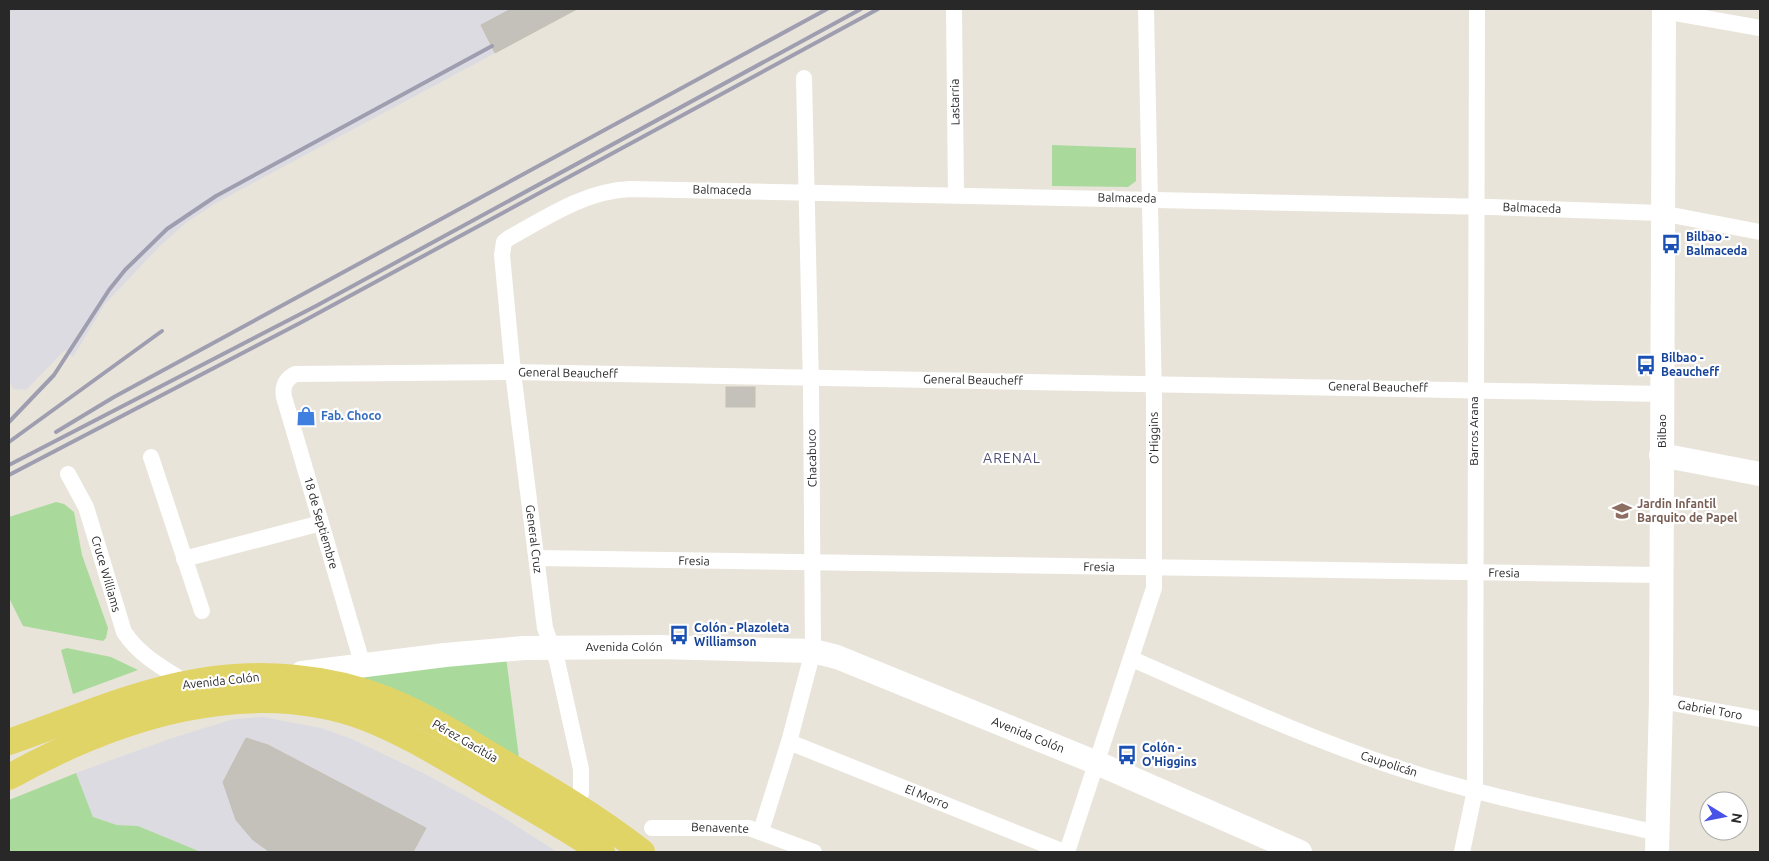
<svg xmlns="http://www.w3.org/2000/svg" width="1769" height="861" font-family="Ubuntu,sans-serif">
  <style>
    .industrial { fill: #dddbe2 }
    .green { fill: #a9da9c }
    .building { fill: #c4c1ba; stroke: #c4c0b5 }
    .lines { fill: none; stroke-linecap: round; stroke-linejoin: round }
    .street { stroke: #fff; stroke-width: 16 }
    .secondary { stroke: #fff; stroke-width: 24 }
    .primary { stroke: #e1d467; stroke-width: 26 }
    .rail { stroke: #9e9eb0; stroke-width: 4 }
    .labels { text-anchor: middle; stroke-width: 4.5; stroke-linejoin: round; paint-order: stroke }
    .street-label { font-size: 12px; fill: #282828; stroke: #fff }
    .transit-label { font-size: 12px; font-weight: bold; fill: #164399; stroke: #fff; text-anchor: start }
    .shop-label { font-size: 12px; font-weight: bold; fill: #366cbe; stroke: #fff; text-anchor: start }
    .education-label { font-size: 12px; font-weight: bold; fill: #785e54; stroke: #fff; text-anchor: start }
    .neighbourhood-label { font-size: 14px; letter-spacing: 1px; fill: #4d4f73; stroke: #fff }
  </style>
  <rect width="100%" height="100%" fill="#e9e4da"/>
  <g class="industrial">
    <polygon points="9,9 577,9 216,203 187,222 160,246 105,304 73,357 65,350 26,390 13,389 9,381"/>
    <polygon points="263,717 321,728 352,739 427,775 498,814 557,852 201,852 138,826 117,825 93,817 76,773 169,739 234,719"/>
  </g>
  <g class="green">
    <polygon points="1052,145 1136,148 1136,181 1128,187 1052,186"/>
    <polygon points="56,502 64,504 74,512 82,555 108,628 106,638 103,641 23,626 9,598 9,517"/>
    <polygon points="67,648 111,657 138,670 73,694 61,650"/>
    <polygon points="506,657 520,765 362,682 363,675"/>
    <polygon points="76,773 93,817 117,825 138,826 201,852 9,852 9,800"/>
  </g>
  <g class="building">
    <polygon points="511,9 577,9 495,53 481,25"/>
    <rect x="726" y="387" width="29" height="20"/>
    <polygon points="246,738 268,745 426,828 413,852 270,852 253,840 236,820 223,782"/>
  </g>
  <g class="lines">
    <g class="street">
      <polyline points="954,9 956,195"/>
      <polyline points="1664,11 1760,28"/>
      <polyline points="151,457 202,611"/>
      <path d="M68,474L86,507L124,632C140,656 163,668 187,683"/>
      <polyline points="537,558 1661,575"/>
      <polyline points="184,559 321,523"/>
      <path d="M1132,659C1221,698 1309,739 1401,769C1485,797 1572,813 1658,833"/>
      <path d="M363,666L284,397C282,386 286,379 295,374L513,372L1662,394"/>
      <polyline points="1661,701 1760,719"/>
      <polyline points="789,742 1064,852"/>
      <path d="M572,813L581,793V769L557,661L545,628L513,372L502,255L504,242L509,238C547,217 585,191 630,189L1491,207L1661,213L1760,232"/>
      <polyline points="652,828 749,828 814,852"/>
      <polyline points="761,831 789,742 813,651 811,386 804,78"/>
      <polyline points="1067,852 1154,588 1154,400 1146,9"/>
      <polyline points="1462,852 1475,790 1477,9"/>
    </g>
    <g class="secondary">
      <polyline points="1661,455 1760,474"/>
      <polyline points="302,673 445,655 524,648 658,647 813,651 837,657 1097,763 1300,852"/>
      <polyline points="1657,852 1661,701 1664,9"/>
    </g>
    <g class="primary">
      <path d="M9,742C72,720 134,692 200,681C262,671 327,676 386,699C428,716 467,741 506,764C553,791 599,818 642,852"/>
      <path d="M9,777C115,718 247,674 366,718C407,734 445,758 483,780C523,804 564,826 602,852"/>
    </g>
    <g class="rail">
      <polyline points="9,422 54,375 109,290 125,270 167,229 216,196 492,46"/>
      <polyline points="56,432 114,397 827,9"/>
      <polyline points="9,442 162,331"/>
      <polyline points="9,465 316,306 861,9"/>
      <polyline points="9,475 300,323 878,9"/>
    </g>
  </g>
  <defs>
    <symbol id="bus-bare" viewBox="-9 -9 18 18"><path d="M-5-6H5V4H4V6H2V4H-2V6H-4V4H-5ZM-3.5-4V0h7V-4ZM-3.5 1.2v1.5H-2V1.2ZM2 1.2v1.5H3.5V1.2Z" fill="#1a4fb4" stroke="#fff" stroke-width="2.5" paint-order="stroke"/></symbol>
    <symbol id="shop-bare" viewBox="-9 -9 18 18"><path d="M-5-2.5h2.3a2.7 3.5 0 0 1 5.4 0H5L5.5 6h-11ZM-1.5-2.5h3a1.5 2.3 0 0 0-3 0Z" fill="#3f7fe0" stroke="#fff" stroke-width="2.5" paint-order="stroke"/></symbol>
    <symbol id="school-bare" viewBox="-9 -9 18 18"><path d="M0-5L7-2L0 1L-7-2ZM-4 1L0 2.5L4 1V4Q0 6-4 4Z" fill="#8d6e63" stroke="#fff" stroke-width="2.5" paint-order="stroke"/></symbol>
  </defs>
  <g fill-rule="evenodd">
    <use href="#bus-bare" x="1657" y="230" width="28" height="28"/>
    <use href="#bus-bare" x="1632" y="351" width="28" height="28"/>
    <use href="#shop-bare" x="292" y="402" width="28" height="28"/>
    <use href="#school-bare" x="1608" y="497" width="28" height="28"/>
    <use href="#bus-bare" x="665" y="621" width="28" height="28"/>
    <use href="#bus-bare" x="1113" y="741" width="28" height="28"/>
  </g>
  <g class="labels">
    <g class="street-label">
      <text transform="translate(955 102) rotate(-91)" y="4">Lastarria</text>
      <text transform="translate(722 190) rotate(1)" y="4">Balmaceda</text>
      <text transform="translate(1127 198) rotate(1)" y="4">Balmaceda</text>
      <text transform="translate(1532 208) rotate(2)" y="4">Balmaceda</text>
      <text transform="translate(568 373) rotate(1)" y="4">General Beaucheff</text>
      <text transform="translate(973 380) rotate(1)" y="4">General Beaucheff</text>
      <text transform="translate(1378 387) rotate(1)" y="4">General Beaucheff</text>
      <text transform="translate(1474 431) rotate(-90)" y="4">Barros Arana</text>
      <text transform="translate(1662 431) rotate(-90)" y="4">Bilbao</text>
      <text transform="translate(1154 438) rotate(-91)" y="4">O'Higgins</text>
      <text transform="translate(812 458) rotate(-91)" y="4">Chacabuco</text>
      <text transform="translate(321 523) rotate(74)" y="4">18 de Septiembre</text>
      <text transform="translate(534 539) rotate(83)" y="4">General Cruz</text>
      <text transform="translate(694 561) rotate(1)" y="4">Fresia</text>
      <text transform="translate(1099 567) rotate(1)" y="4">Fresia</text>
      <text transform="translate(1504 573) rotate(1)" y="4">Fresia</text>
      <text transform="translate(106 574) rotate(74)" y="4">Cruce Williams</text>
      <text x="624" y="651">Avenida Colón</text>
      <text transform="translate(221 681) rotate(-6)" y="4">Avenida Colón</text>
      <text transform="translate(1710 710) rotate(10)" y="4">Gabriel Toro</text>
      <text transform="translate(1028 735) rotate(22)" y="4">Avenida Colón</text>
      <text transform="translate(465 741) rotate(30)" y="4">Pérez Gacitúa</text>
      <text transform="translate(1389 764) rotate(18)" y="4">Caupolicán</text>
      <text transform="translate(927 797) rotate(22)" y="4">El Morro</text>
      <text transform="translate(720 828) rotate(2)" y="4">Benavente</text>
    </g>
    <g class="transit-label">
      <text x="1686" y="241">Bilbao -<tspan x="1686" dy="14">Balmaceda</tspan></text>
      <text x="1661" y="362">Bilbao -<tspan x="1661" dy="14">Beaucheff</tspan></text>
      <text x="694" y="632">Colón - Plazoleta<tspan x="694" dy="14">Williamson</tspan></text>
      <text x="1142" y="752">Colón -<tspan x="1142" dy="14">O'Higgins</tspan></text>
    </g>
    <g class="shop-label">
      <text x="321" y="420">Fab. Choco</text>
    </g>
    <g class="education-label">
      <text x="1637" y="508">Jardin Infantil<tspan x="1637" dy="14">Barquito de Papel</tspan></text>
    </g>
    <g class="neighbourhood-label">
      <text x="1012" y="463">ARENAL</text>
    </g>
  </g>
  <rect width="1769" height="861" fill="none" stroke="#282828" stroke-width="20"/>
  <g transform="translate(1724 816) rotate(100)"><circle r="24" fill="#ffffff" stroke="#a9a9a9"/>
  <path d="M0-4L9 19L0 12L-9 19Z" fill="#4a53e7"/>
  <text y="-8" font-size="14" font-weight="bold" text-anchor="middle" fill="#282828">N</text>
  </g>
</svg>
